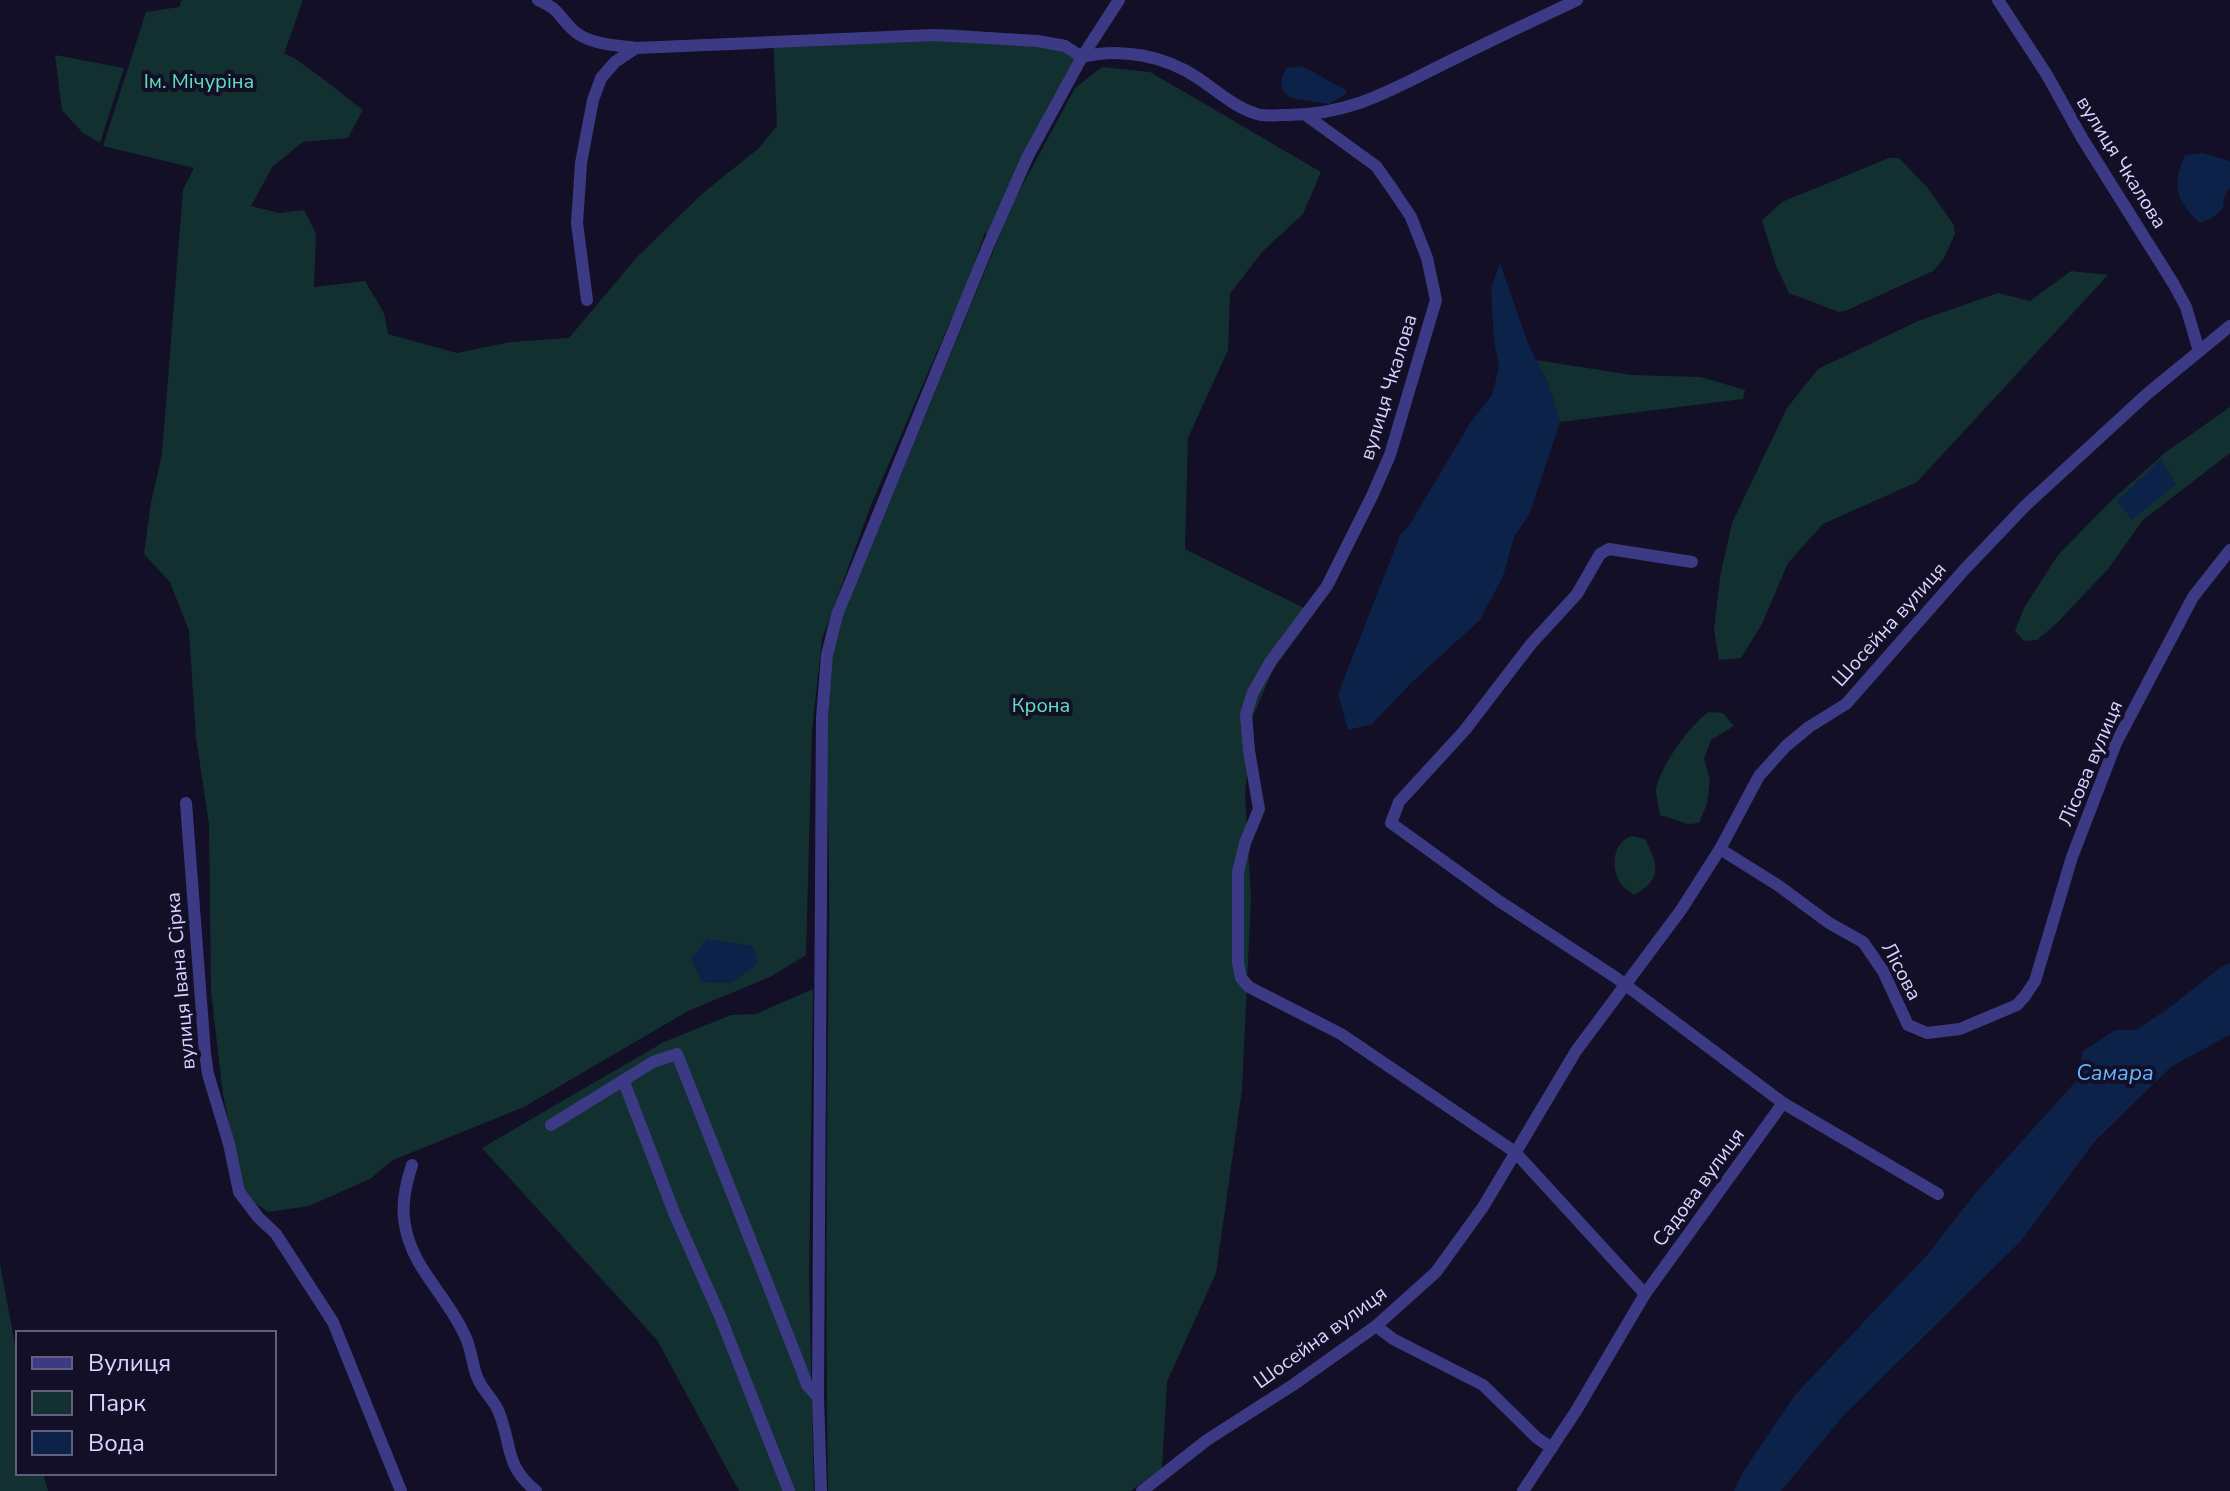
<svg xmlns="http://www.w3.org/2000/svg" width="2230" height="1491" font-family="'Nunito Sans',sans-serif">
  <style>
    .green { fill: #12302f }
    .water { fill: #0c2248 }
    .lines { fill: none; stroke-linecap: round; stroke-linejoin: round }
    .minor { stroke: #3d3a85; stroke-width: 12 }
    .labels { text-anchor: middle; stroke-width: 8; stroke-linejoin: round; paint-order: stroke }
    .park-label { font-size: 20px; fill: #5fe0c0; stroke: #130f26 }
    .street-label { font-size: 20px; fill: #d9d4ff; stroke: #130f26 }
    .water-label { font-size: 22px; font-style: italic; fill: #62b6ff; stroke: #130f26 }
  </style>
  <rect width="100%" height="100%" fill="#130f26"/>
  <g class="green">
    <path d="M182,0H303L284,54C296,55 348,99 363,110L348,138L303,142L273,166L251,206L279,213L304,210L316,233L314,287L365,281L384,313L388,334L457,353L510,342L569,338L636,258L703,193L759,148L777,126L773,37L954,29L1063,39L1077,59L989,238L985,232L955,320L952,317L871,505L822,639L812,731L806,955L770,977L688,1011L524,1107L393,1160L370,1179L309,1206L268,1212L245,1196L223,1095L211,991L209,824L196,738L189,631L170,582L144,554L151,502L162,454L183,190L194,168L103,146L146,12L179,7Z"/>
    <polygon points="55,55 124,68 100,143 83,133 62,110"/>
    <path d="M1102,67L1150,72L1321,172L1303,214L1262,252L1230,294L1228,350L1188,438L1185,549L1314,613L1273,670L1253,716L1245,794L1251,898L1242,1090L1216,1273L1167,1382L1162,1468L1131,1491H828C825,1305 827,1119 829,932C831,831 820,729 837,629L1014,201L1075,88Z"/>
    <polygon points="1889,158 1899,158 1927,187 1954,225 1955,234 1944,258 1933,271 1845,311 1839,312 1789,293 1776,266 1762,220 1782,202"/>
    <polygon points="2071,271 2108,275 1917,482 1823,524 1788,563 1761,626 1741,658 1719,660 1714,630 1720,577 1732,523 1787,408 1818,369 1918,321 1998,293 2030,301"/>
    <polygon points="1536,360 1632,375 1701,377 1745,390 1743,399 1560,422 1547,381"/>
    <polygon points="2230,407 2230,453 2143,520 2108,569 2057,623 2037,640 2024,641 2015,631 2024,608 2058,555 2114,498 2166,452"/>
    <path d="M1709,712L1723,713L1734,726L1711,740L1704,759L1710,780L1707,804L1699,823L1688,824L1660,815C1659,807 1656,797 1656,790C1659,768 1691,723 1709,712Z"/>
    <path d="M1632,836L1645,839C1658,863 1663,880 1634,895C1629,891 1622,887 1619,881C1611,865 1613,842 1632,836Z"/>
    <polygon points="813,989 809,1274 814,1491 739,1491 657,1340 482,1148 664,1042 731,1015 756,1014"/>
    <polygon points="0,1264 18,1361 18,1473 43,1473 48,1491 0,1491"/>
  </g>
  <g class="water">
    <path d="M1300,66C1317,72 1330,83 1347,90L1346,94L1329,104L1291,98C1279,90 1279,79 1287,68Z"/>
    <path d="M2203,153L2230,161V188L2224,197L2223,208L2212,218L2200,223C2176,200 2171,186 2185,155Z"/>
    <polygon points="1500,263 1529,346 1547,381 1560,422 1529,515 1514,537 1503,576 1480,620 1411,683 1372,724 1348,730 1338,694 1401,533 1409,526 1470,423 1492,395 1499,368 1494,340 1491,288"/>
    <polygon points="2161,459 2176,484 2132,520 2117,501"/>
    <polygon points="707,939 753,946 758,963 731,983 702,982 691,959"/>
    <polygon points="2230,963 2230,1035 2172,1066 2094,1142 2021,1241 1844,1415 1781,1491 1734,1491 1743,1472 1795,1395 1927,1255 1978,1190 2077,1080 2083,1051 2115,1030 2136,1030 2169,1008 2221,967"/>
  </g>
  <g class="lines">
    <g class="minor">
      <path d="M538,0C562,11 556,14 573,30C589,45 616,45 636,48L934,35L1038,41L1065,46L1082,57"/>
      <polyline points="1998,0 2047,75 2082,138 2173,283 2186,307 2199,351"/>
      <path d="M1082,57C1121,47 1165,56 1198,78C1217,91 1238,110 1261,115C1269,116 1278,115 1285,115C1354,116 1397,86 1456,58C1496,38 1537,19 1577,0"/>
      <polyline points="1307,116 1376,166 1393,190 1411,217 1427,258 1436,300 1390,455 1372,496 1327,586 1271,661 1253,692 1246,714 1249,751 1259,809 1245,843 1238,872 1238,963 1241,978 1249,987 1341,1034 1515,1152 1645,1294"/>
      <polyline points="587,300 577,223 581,163 593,100 601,78 615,62 636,48"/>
      <polyline points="1692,562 1609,549 1600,554 1577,594 1531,644 1465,730 1399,802 1391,823 1499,901 1615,977 1783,1103 1938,1194"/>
      <polyline points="186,803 205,1053 208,1074 229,1144 239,1192 258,1217 276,1234 333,1322 401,1491"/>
      <polyline points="1720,849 1779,886 1829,923 1863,942 1883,971 1908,1025 1927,1033 1960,1029 2017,1005 2025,996 2035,981 2072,857 2116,743 2193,597 2230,550"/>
      <polyline points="624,1082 675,1215 720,1316 789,1491"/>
      <polyline points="551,1125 653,1062 677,1054 800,1366 807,1385 818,1397"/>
      <path d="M412,1165C406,1183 401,1206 405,1225C412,1269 449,1297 466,1338C472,1351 472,1366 478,1379C483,1391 493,1399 498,1410C513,1445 503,1464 536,1491"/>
      <polyline points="1376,1326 1393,1339 1483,1385 1537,1438 1552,1448"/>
      <polyline points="821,1491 818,1397 822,718 827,655 837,615 988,246 1028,156 1082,57 1119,0"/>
      <polyline points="1142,1491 1207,1440 1293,1385 1376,1326 1436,1272 1483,1207 1576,1051 1681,910 1720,849 1759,776 1786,746 1809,727 1846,704 1964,570 2025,506 2147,394 2230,326"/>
      <polyline points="1523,1491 1576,1411 1645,1294 1783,1103"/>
    </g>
  </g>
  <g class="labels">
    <g class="park-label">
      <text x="199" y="88">Ім. Мічуріна</text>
      <text x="1041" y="712">Крона</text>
    </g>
    <g class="street-label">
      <text transform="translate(2122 162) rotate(58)" y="7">вулиця Чкалова</text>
      <text transform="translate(1388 387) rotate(-73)" y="7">вулиця Чкалова</text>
      <text transform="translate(1889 624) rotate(-48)" y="7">Шосейна вулиця</text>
      <text transform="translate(2090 763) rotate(-67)" y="7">Лісова вулиця</text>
      <text transform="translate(1902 971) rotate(62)" y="7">Лісова</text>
      <text transform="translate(180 981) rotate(-95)" y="7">вулиця Івана Сірка</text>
      <text transform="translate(1698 1187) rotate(-54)" y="7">Садова вулиця</text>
      <text transform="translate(1320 1337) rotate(-36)" y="7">Шосейна вулиця</text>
    </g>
    <g class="water-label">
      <text x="2115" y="1080">Самара</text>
    </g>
  </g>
  <rect x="16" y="1331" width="260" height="144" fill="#130f26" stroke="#625e7d" stroke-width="2"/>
  <rect x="32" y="1357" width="40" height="12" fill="#3d3a85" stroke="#625e7d" stroke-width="2"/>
  <text x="88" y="1371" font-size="24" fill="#d9d4ff">Вулиця</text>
  <rect x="32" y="1391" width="40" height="24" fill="#12302f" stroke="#625e7d" stroke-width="2"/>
  <text x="88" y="1411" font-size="24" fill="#d9d4ff">Парк</text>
  <rect x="32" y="1431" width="40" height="24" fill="#0c2248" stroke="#625e7d" stroke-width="2"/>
  <text x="88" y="1451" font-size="24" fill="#d9d4ff">Вода</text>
</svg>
